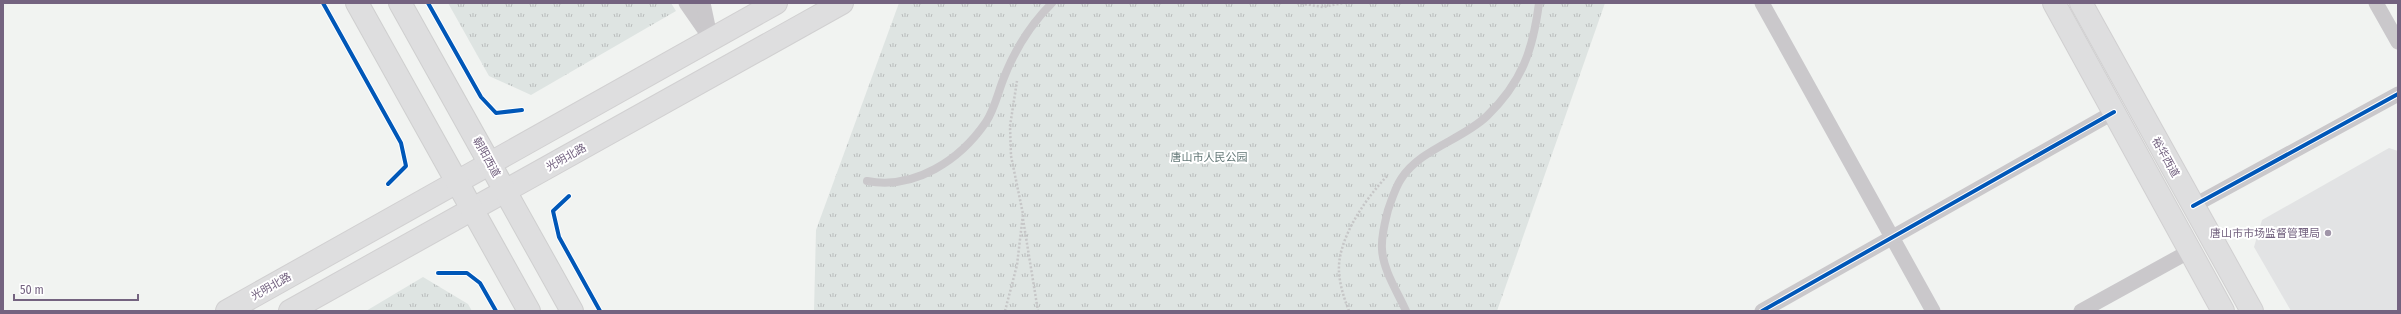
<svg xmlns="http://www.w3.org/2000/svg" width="2401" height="314" font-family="'Fira Sans Condensed','Noto Sans SC',sans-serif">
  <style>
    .built { fill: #e2e3e4 }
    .grass { fill: url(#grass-tufts) }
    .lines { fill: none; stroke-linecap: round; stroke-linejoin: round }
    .secondary-casing { stroke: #d1d0d1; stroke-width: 24 }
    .primary-casing { stroke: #cfcfcf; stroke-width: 24 }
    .path { stroke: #c6c6c7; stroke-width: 2.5; stroke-dasharray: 2 2; stroke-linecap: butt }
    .service { stroke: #cac8cb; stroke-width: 8 }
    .minor { stroke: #cac8cb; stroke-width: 15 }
    .secondary { stroke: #dededf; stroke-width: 22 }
    .primary { stroke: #dededf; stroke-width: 22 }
    .cycleway-casing { stroke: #fff; stroke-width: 6 }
    .cycleway { stroke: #0057b8; stroke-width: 4 }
    .poi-dot { fill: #a095a8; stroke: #fff; stroke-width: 1.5 }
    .labels { text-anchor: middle; stroke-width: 4; stroke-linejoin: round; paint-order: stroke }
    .street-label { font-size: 11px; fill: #746380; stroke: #fff }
    .park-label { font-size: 11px; fill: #627776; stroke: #fff }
    .poi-label { font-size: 11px; fill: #746380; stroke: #fff; text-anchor: end }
  </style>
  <defs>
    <pattern id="grass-tufts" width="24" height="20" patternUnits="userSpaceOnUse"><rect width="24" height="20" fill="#dee4e2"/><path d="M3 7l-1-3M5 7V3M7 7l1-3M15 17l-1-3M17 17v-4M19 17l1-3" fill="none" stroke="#b9bcbc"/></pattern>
  </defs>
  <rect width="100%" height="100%" fill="#f1f3f1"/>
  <polygon class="built" points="2389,148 2398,151 2398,311 2291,311 2254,247 2262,220"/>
  <g class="grass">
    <polygon points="448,3 671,3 676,11 531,95 489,76"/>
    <polygon points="899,3 1605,3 1497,311 814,311 816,230"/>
    <polygon points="423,277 468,304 472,311 366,311"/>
  </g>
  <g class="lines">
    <defs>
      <g id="secondary">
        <polyline points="2054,3 2223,311"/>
        <polyline points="2081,3 2252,311"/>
        <polyline points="227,311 776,3"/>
        <polyline points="290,311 842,3"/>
      </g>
      <g id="primary">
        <polyline points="357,3 529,311"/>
        <polyline points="400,3 572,311"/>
      </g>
    </defs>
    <use href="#secondary" class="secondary-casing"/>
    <use href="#primary" class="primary-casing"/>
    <g class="path">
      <polyline points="1297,3 1323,7 1343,3"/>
      <polyline points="1023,219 1038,311"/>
      <polyline points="1005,311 1017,265 1023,214 1011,156 1010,126 1017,81"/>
      <path d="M1349,311C1344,298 1340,286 1339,272C1337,239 1366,198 1388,175"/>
    </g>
    <g class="service">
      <path d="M867,181C915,190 960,160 986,122C994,110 998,93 1003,80C1014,51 1030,25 1052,3"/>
      <path d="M1406,311C1397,291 1383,270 1382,249C1381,236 1385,222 1388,210C1392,199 1395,188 1401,179C1420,149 1462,140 1487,116C1522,82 1533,50 1539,3"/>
    </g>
    <g class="minor">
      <polyline points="686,3 711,39"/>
      <polyline points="703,3 710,36"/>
      <polyline points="1762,3 1933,311"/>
      <polyline points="2376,3 2398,42"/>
      <polyline points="2193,206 2398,94"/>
      <polyline points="1762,311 2114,112"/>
      <polyline points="2081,311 2190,251"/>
    </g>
    <use href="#secondary" class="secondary"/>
    <use href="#primary" class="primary"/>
    <defs>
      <g id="cycleway">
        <polyline points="323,3 401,143 406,166 388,184"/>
        <polyline points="428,3 481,97 496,113 522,110"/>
        <polyline points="569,196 553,211 559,237 600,311"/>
        <polyline points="2193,206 2398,94"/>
        <polyline points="438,273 467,273 480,283 496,311"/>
        <polyline points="1762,311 2114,112"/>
      </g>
    </defs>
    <use href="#cycleway" class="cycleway-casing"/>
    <use href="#cycleway" class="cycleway"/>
  </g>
  <circle class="poi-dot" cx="2328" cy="233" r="4"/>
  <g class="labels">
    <g class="street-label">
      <text transform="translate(487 157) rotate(61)" y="4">朝阳西道</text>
      <text transform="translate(566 157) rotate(-29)" y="4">光明北路</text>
      <text transform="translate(2166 157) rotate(61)" y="4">裕华西道</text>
      <text transform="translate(271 286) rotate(-29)" y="4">光明北路</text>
    </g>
    <g class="park-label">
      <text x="1209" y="161">唐山市人民公园</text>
    </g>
    <g class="poi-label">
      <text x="2320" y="237">唐山市市场监督管理局</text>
    </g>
  </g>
  <rect width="2401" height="314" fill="none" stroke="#746380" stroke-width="8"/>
  <path d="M14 294v6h124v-6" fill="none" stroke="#746380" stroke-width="2"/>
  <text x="20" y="294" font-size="12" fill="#746380" stroke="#ffffff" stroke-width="3" paint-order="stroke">50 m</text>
</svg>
